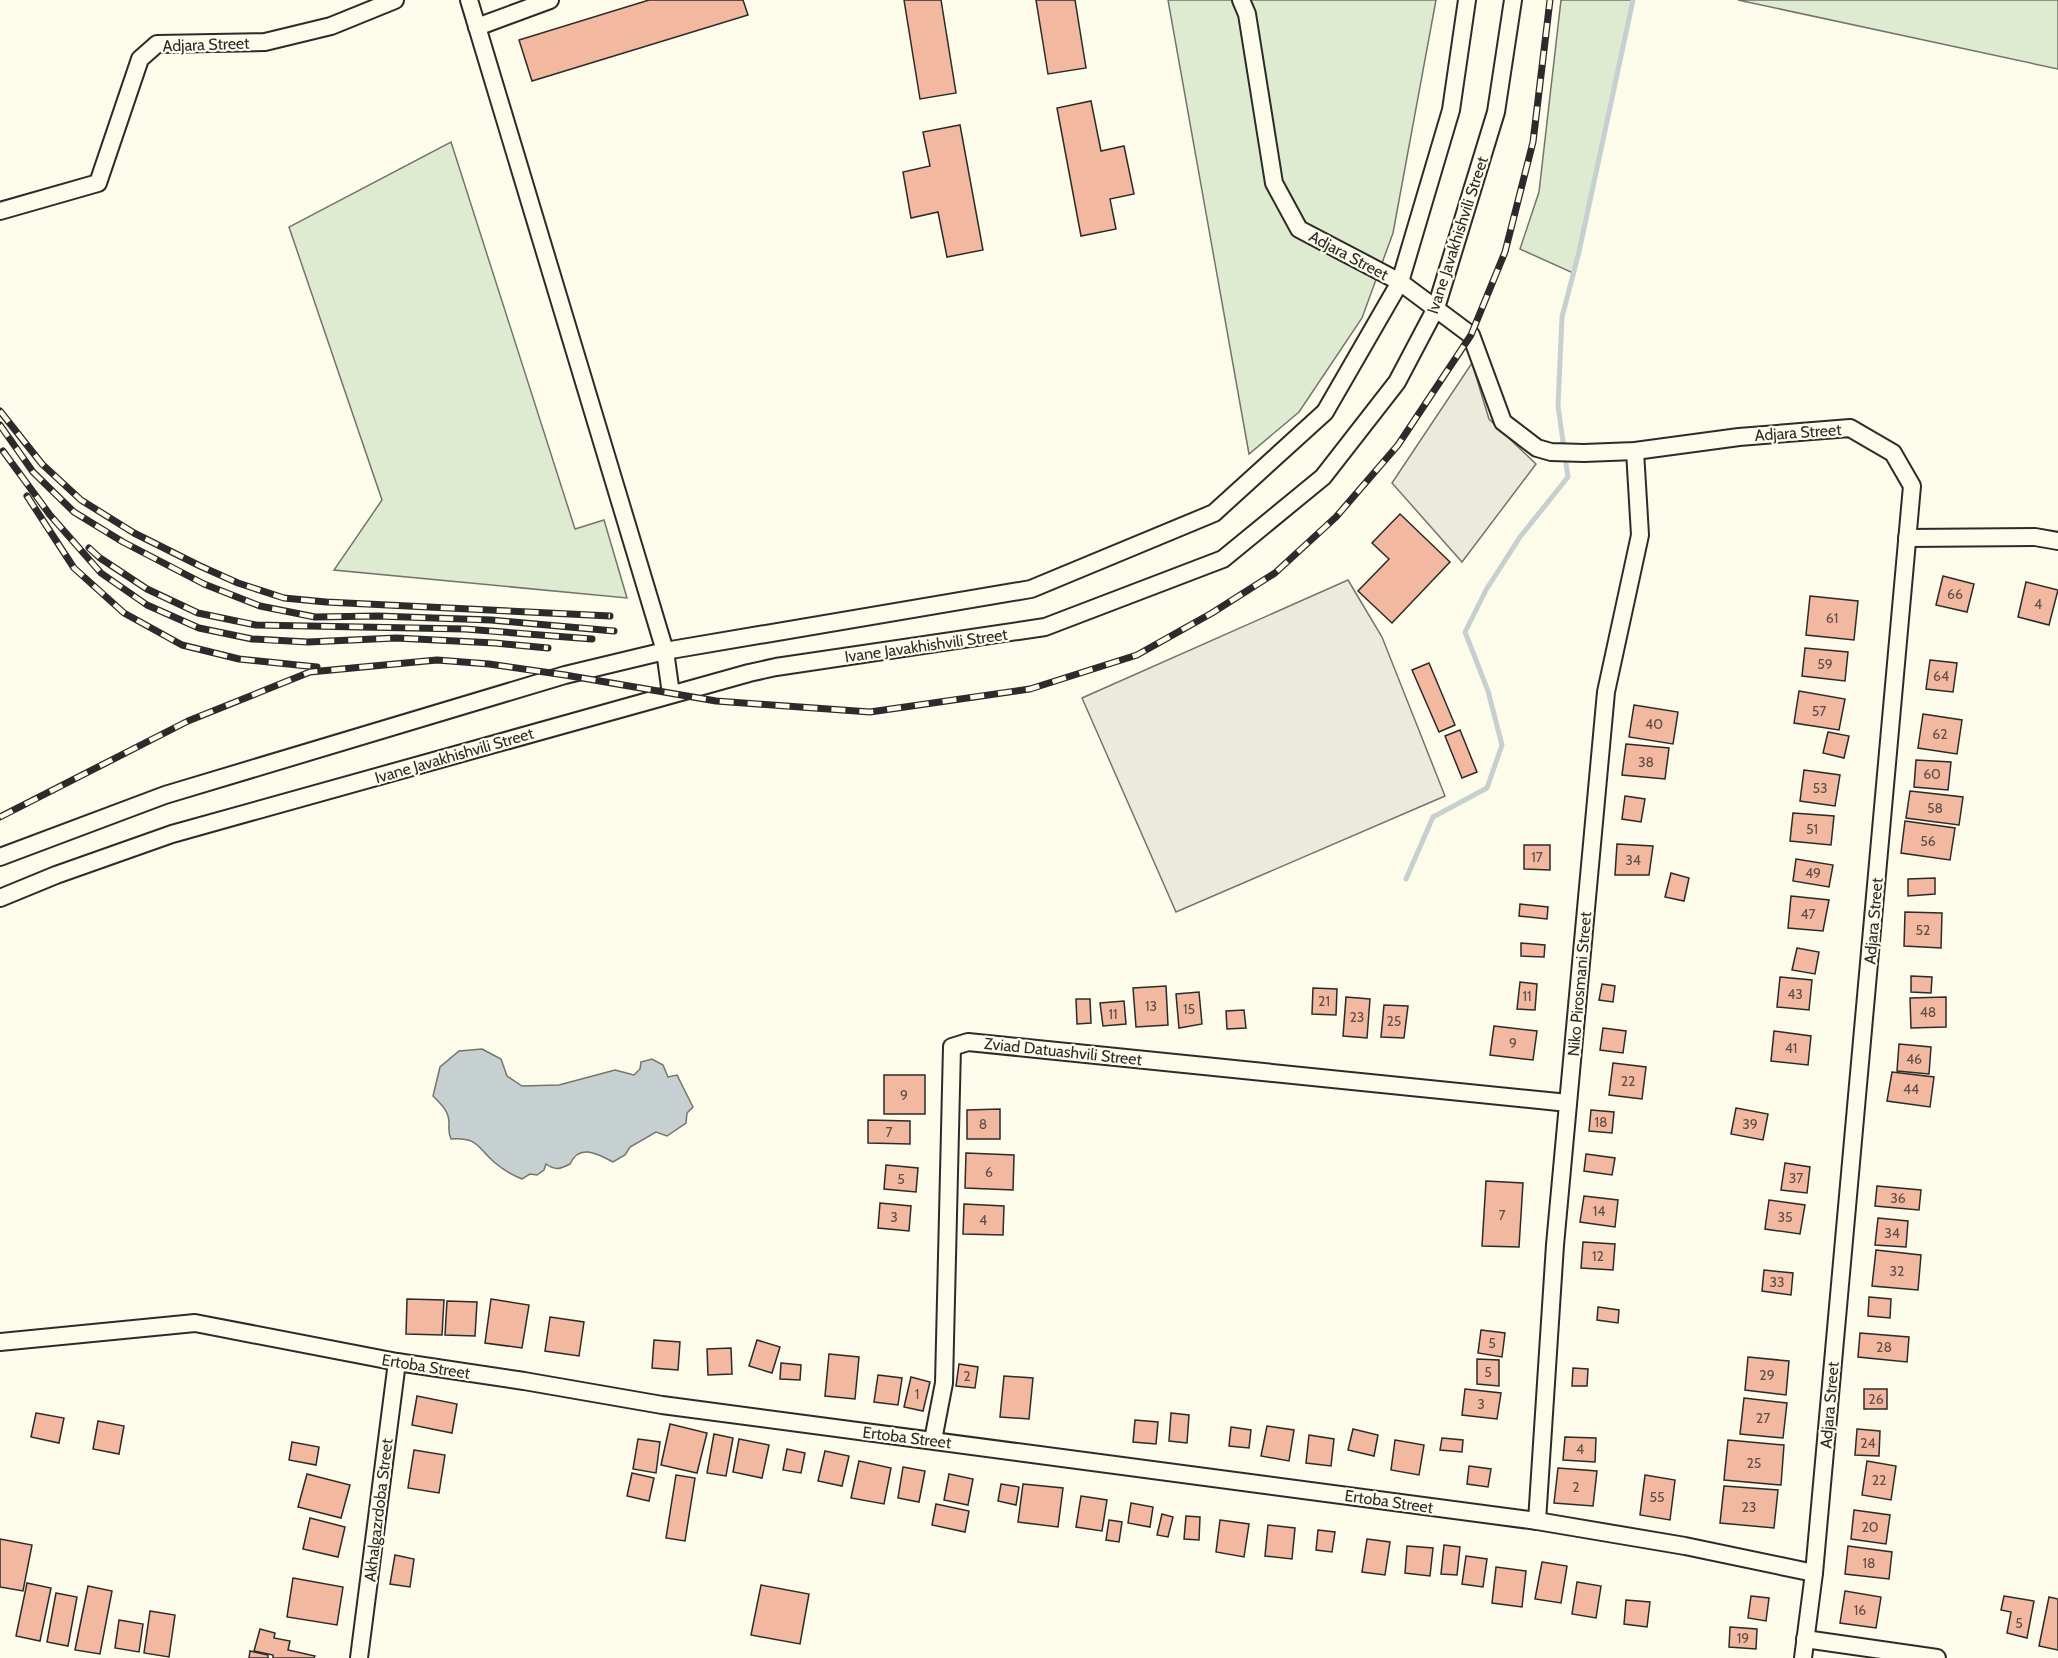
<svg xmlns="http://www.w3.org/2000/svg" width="2058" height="1658" font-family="Cabin,sans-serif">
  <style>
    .green { fill: #deebd1; stroke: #74746e; stroke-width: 1.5 }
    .parking { fill: #eceadb; stroke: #74746e; stroke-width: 1.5 }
    .water { fill: #c7d0d0; stroke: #74746e; stroke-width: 1.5 }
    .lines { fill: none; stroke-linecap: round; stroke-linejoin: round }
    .stream { stroke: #c7d0d0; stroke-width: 5 }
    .building { fill: #f2b8a0; stroke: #2b2b2b; stroke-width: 1.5 }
    .minor-casing { stroke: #2b2b2b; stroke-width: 20 }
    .minor { stroke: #fdfbea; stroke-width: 16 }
    .rail-casing { stroke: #2b2b2b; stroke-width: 7 }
    .rail { stroke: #fdfbea; stroke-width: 4.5; stroke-dasharray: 14; stroke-linecap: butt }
    .labels { text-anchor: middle; stroke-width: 4.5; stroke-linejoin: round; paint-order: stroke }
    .number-label { font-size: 14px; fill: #5d4e48 }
    .street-label { font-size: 16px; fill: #2b2b2b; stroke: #fdfbea }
  </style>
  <rect width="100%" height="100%" fill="#fdfbea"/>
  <g class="green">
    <polygon points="1168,0 1436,0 1393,233 1362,318 1299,412 1249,454"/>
    <polygon points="1561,0 1633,0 1573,273 1520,249 1539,192"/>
    <polygon points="1738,0 2058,0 2058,69"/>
    <polygon points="451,142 575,529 604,520 627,598 334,570 382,500 289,227"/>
  </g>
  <g class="parking">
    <polygon points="1472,363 1489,419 1536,464 1462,562 1392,483"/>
    <polygon points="1348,580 1382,637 1445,796 1176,912 1082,698"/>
  </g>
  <path class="water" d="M482,1049L501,1059L507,1076L522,1086L559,1085L615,1070L634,1075L640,1069L641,1062L652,1059L663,1065L668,1077L677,1075L693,1107L687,1113L686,1123L667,1136L656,1132L630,1147L625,1155L613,1162C598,1154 579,1143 570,1164C560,1169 556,1171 546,1164L544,1170L537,1175L530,1174L522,1179C512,1175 502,1169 494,1162C477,1147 478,1137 451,1139C448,1132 449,1130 449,1123C449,1111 441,1104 433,1096L440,1067L459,1051Z"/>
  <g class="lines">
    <polyline class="stream" points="1406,879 1433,817 1487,788 1502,745 1488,691 1465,632 1486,590 1520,537 1568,477 1558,406 1562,317 1579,252 1633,0"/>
  </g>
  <g class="building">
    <polygon points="649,0 743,0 748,15 532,81 519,40"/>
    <polygon points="904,0 941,0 956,93 920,99"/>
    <polygon points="1036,0 1075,0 1086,68 1048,74"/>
    <polygon points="1091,101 1101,151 1124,146 1134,194 1110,199 1116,229 1081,236 1057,108"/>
    <polygon points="960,125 983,250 947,257 938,212 911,218 903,172 930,166 923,132"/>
    <polygon points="1400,514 1450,562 1392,623 1358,591 1389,559 1372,543"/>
    <polygon points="1943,576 1974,584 1967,612 1936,605"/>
    <polygon points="2026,582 2058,590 2049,625 2018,617"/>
    <polygon points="1810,596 1858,601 1854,640 1806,635"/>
    <polygon points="1805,648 1848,652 1845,681 1802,676"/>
    <polygon points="1930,660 1957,663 1953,692 1926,689"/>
    <polygon points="1429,663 1455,725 1439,732 1412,670"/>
    <polygon points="1799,691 1845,699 1839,730 1794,723"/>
    <polygon points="1634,705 1678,712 1673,744 1629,737"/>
    <polygon points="1923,714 1962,720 1957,754 1918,748"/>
    <polygon points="1460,730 1477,772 1462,778 1445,736"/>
    <polygon points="1828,732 1849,736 1844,758 1823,753"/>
    <polygon points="1626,744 1669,748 1665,779 1622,775"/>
    <polygon points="1916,760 1951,762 1948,790 1914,787"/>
    <polygon points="1804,770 1840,775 1835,806 1800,801"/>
    <polygon points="1910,791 1963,797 1959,825 1906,818"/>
    <polygon points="1625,796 1645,799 1641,822 1622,819"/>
    <polygon points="1793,813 1834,816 1831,845 1790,841"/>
    <polygon points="1905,821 1955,828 1950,860 1901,853"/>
    <polygon points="1617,844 1653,846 1649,875 1615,875"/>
    <polygon points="1524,845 1550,845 1550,870 1524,869"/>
    <polygon points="1796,859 1833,865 1829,887 1793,881"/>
    <polygon points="1671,873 1689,878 1684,901 1665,897"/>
    <polygon points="1935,878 1935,894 1908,896 1908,879"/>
    <polygon points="1791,896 1829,900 1823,931 1788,928"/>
    <polygon points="1520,904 1548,907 1547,919 1519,916"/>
    <polygon points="1905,912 1942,913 1941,948 1904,946"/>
    <polygon points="1521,943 1545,945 1544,957 1521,956"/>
    <polygon points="1797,948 1819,952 1815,974 1792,970"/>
    <polygon points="1911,976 1932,977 1931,993 1911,992"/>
    <polygon points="1780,977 1812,980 1809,1010 1777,1007"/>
    <polygon points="1520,982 1537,984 1535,1010 1517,1009"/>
    <polygon points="1602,984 1615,986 1613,1002 1599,1000"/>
    <polygon points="1166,986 1168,1025 1136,1027 1133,988"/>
    <polygon points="1313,988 1337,989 1336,1015 1312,1014"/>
    <polygon points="1199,992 1202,1024 1179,1028 1176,994"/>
    <polygon points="1346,997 1370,999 1367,1038 1343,1036"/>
    <polygon points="1946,997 1946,1027 1911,1028 1910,998"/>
    <polygon points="1076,999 1090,999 1091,1023 1077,1024"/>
    <polygon points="1124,1001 1126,1024 1103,1026 1100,1003"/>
    <polygon points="1384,1005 1408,1006 1404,1038 1381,1037"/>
    <polygon points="1244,1010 1246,1028 1227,1029 1226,1011"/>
    <polygon points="1494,1026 1537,1031 1533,1060 1490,1055"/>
    <polygon points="1603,1028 1626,1031 1623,1053 1600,1050"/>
    <polygon points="1774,1031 1811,1036 1808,1065 1771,1061"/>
    <polygon points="1899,1044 1931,1047 1929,1074 1897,1071"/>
    <polygon points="1613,1063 1646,1067 1642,1099 1609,1095"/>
    <polygon points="1892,1072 1934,1077 1930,1107 1887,1101"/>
    <rect x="884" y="1075" width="41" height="39"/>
    <polygon points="1736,1108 1768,1114 1763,1140 1731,1134"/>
    <polygon points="1000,1109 1000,1139 967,1139 967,1110"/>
    <polygon points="1591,1110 1614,1112 1612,1133 1589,1131"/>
    <polygon points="868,1120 910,1121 910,1144 868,1143"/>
    <polygon points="966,1153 1014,1155 1013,1190 965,1188"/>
    <polygon points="1586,1154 1615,1158 1612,1175 1584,1171"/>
    <polygon points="1785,1163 1810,1167 1807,1193 1781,1190"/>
    <polygon points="886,1165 918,1168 916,1192 884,1189"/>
    <polygon points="1486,1181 1523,1183 1519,1247 1482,1246"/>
    <polygon points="1877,1186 1921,1190 1919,1210 1875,1206"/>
    <polygon points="1584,1196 1618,1200 1615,1227 1580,1222"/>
    <polygon points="1769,1200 1805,1205 1800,1234 1765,1229"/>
    <polygon points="880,1203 911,1206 909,1231 878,1228"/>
    <polygon points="964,1204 1004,1206 1003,1235 963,1234"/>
    <polygon points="1878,1218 1908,1221 1906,1247 1875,1245"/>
    <polygon points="1583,1242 1615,1244 1613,1270 1581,1268"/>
    <polygon points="1876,1250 1921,1255 1918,1290 1872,1286"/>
    <polygon points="1764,1270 1793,1273 1791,1295 1762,1291"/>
    <polygon points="1869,1297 1891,1299 1890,1318 1868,1316"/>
    <polygon points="407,1299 444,1300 442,1335 406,1334"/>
    <polygon points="491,1299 529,1305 522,1348 485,1343"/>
    <polygon points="447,1301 477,1302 475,1336 445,1335"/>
    <polygon points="1598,1307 1619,1310 1618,1323 1597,1320"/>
    <polygon points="550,1317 584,1322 579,1356 545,1351"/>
    <polygon points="1481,1330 1505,1333 1502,1357 1478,1353"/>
    <polygon points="1860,1333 1909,1337 1907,1362 1858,1357"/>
    <polygon points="654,1340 680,1342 678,1370 652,1368"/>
    <polygon points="757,1340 780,1347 772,1373 749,1366"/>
    <polygon points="731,1348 732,1374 708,1375 707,1349"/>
    <polygon points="829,1354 859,1357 855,1399 825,1396"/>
    <polygon points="1748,1357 1789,1361 1786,1395 1745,1390"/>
    <polygon points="1477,1359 1499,1360 1499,1386 1477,1384"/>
    <polygon points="781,1363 801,1365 800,1380 780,1379"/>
    <polygon points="959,1364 978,1367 975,1388 956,1386"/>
    <polygon points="1573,1368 1588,1369 1587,1386 1572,1386"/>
    <polygon points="878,1375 902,1378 898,1405 874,1402"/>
    <polygon points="1004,1376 1033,1378 1029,1419 1000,1417"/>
    <polygon points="911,1377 930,1382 923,1411 904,1407"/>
    <polygon points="1465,1389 1501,1393 1497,1419 1462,1415"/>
    <rect x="1864" y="1389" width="23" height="20"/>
    <polygon points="417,1396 457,1404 452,1433 412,1425"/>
    <polygon points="1744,1398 1787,1403 1783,1438 1740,1434"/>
    <polygon points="36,1413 64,1418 59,1443 31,1437"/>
    <polygon points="1171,1413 1189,1415 1187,1443 1169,1441"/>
    <polygon points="1135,1420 1158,1422 1156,1444 1133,1442"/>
    <polygon points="98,1421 124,1426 119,1454 93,1449"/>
    <polygon points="670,1424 707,1433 697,1473 661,1465"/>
    <polygon points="1267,1426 1294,1430 1289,1461 1261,1456"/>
    <polygon points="1231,1427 1251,1430 1249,1448 1229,1446"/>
    <polygon points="1353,1429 1378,1435 1374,1456 1348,1450"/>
    <polygon points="1857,1429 1880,1431 1879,1456 1855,1455"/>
    <polygon points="714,1434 733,1438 726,1476 707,1473"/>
    <polygon points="1309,1435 1334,1439 1331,1466 1306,1463"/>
    <polygon points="1565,1437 1596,1438 1595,1462 1563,1460"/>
    <polygon points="1442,1438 1463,1440 1462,1452 1440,1450"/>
    <polygon points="638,1439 660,1442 656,1473 633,1469"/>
    <polygon points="739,1439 769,1445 762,1478 733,1472"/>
    <polygon points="1395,1440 1424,1445 1419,1475 1391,1470"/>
    <polygon points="1728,1440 1784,1445 1781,1485 1724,1480"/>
    <polygon points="292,1442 319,1447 316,1465 289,1460"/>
    <polygon points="787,1449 805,1453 801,1473 783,1470"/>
    <polygon points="414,1450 445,1455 439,1493 408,1488"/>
    <polygon points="825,1451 849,1456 842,1486 818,1481"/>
    <polygon points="859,1461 891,1468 884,1504 851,1498"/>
    <polygon points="1867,1461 1896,1466 1891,1500 1862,1495"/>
    <polygon points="1469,1466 1491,1469 1488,1487 1467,1484"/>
    <polygon points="903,1467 925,1471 919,1502 898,1498"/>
    <polygon points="1558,1468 1597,1471 1593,1506 1554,1503"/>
    <polygon points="632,1473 654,1478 649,1501 627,1496"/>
    <polygon points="307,1474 350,1485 341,1518 298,1507"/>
    <polygon points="949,1474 973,1479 968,1505 944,1500"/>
    <polygon points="676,1475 695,1478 685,1541 666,1538"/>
    <polygon points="1645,1475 1675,1480 1670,1520 1640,1515"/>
    <polygon points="1001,1484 1019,1487 1016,1505 998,1501"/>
    <polygon points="1023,1484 1063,1488 1058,1527 1018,1522"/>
    <polygon points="1724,1486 1778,1490 1774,1528 1720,1523"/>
    <polygon points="1081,1496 1107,1500 1102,1531 1076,1527"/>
    <polygon points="1131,1503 1153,1507 1150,1527 1128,1523"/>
    <polygon points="936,1504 969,1511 965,1532 932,1525"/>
    <polygon points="1854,1510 1890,1515 1886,1544 1851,1539"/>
    <polygon points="1162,1514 1173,1517 1168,1537 1157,1535"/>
    <polygon points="1186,1516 1200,1517 1199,1540 1184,1539"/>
    <polygon points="310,1518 345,1527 338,1557 303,1549"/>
    <polygon points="1109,1520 1122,1522 1119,1542 1106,1540"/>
    <polygon points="1220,1520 1249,1524 1244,1557 1216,1552"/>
    <polygon points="1268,1525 1295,1528 1292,1559 1265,1556"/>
    <polygon points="1318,1530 1335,1532 1332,1552 1316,1550"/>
    <polygon points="0,1539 32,1545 23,1591 0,1587"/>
    <polygon points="1367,1539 1390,1542 1385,1575 1362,1572"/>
    <polygon points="1444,1545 1460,1547 1457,1575 1441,1574"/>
    <polygon points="1407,1546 1433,1548 1430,1576 1405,1573"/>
    <polygon points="1848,1546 1892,1552 1889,1579 1845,1574"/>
    <polygon points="395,1555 414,1559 410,1587 390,1584"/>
    <polygon points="1466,1556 1487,1559 1483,1587 1462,1584"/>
    <polygon points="1542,1562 1567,1566 1561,1603 1535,1599"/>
    <polygon points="1496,1567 1526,1571 1522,1607 1492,1603"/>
    <polygon points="293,1578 343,1587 337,1625 287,1617"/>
    <polygon points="1577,1582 1601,1586 1596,1618 1572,1614"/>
    <polygon points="27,1583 51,1588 40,1641 16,1636"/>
    <polygon points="761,1585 809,1594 800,1644 751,1635"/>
    <polygon points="88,1586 112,1591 100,1654 75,1650"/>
    <polygon points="1845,1591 1881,1597 1876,1628 1840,1623"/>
    <polygon points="56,1593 77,1597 68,1646 47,1642"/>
    <polygon points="1751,1596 1769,1598 1766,1621 1748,1618"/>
    <polygon points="2004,1596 2034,1601 2027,1638 2007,1633 2011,1612 2001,1610"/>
    <polygon points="2049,1597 2058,1599 2058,1650 2039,1646"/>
    <polygon points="1626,1600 1650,1602 1647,1627 1624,1624"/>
    <polygon points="150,1611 175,1615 169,1657 144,1653"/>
    <polygon points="119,1620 143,1624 139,1652 115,1648"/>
    <polygon points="1730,1627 1757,1629 1756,1649 1729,1647"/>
    <polygon points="260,1629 275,1633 274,1638 290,1641 288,1650 315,1656 314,1658 273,1658 273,1655 254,1651"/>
    <polygon points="250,1651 268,1655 268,1658 249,1658"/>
  </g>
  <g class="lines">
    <defs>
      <g id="minor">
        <polyline points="469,0 665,651 671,694"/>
        <polyline points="1241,0 1247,14 1274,183 1299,229 1400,282 1471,335 1503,422 1537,448 1551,452 1584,453 1635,451 1739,437 1850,428 1893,453 1912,486 1814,1573 1803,1658"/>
        <polyline points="477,27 550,0"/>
        <polyline points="0,211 98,183 140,59 157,44 265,42 331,26 395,0"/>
        <polyline points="1907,538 2035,537 2058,541"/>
        <polyline points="0,857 165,795 565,675 665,651 1031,589 1214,513 1325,412 1400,282 1451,110 1467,0"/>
        <polyline points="0,898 56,875 172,834 749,673 776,667 1045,627 1223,559 1323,477 1397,382 1436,308 1496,112 1513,0"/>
        <polyline points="0,1342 195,1323 397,1362 524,1381 662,1405 1537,1521 1685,1546 1814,1573"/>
        <polyline points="933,1440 944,1383 952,1047 968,1042 1568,1103"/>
        <polyline points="1537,1521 1555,1245 1606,692 1640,535 1635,451"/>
        <polyline points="1805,1639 1937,1658"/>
        <polyline points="359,1658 397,1362"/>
      </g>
    </defs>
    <use href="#minor" class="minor-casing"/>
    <use href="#minor" class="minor"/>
    <defs>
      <g id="rail">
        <polyline points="0,411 42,464 81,500 134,533 200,566 238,583 284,598 326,602 610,616"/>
        <polyline points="0,425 33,472 74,512 123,542 204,584 260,606 315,617 378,616 491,620 614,631"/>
        <polyline points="3,451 50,515 101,573 147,605 199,628 252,639 308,642 396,638 495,643 548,648"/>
        <polyline points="27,496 74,568 124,613 182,645 239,659 317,667"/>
        <polyline points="89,548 100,558 147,589 198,613 256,625 465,629 592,639"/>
        <polyline points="0,817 188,721 310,672 437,660 489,664 565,675 716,701 870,712 1030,689 1137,655 1212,613 1275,573 1336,517 1398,445 1471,335 1505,252 1533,142 1550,0"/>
      </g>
    </defs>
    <use href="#rail" class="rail-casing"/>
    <use href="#rail" class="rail"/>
  </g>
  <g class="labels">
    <g class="number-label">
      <text x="1955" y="599">66</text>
      <text x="2038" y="609">4</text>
      <text x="1832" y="623">61</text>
      <text x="1825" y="669">59</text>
      <text x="1941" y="681">64</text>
      <text x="1819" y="716">57</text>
      <text x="1654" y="729">40</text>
      <text x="1940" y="739">62</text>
      <text x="1646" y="767">38</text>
      <text x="1932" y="779">60</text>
      <text x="1820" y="793">53</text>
      <text x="1935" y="813">58</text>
      <text x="1812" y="834">51</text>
      <text x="1928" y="846">56</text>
      <text x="1537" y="862">17</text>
      <text x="1633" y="865">34</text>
      <text x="1813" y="878">49</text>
      <text x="1808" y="919">47</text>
      <text x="1923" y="935">52</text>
      <text x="1795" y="999">43</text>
      <text x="1527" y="1001">11</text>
      <text x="1324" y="1006">21</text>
      <text x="1151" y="1011">13</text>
      <text x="1189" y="1014">15</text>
      <text x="1928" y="1017">48</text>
      <text x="1113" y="1019">11</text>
      <text x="1357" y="1022">23</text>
      <text x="1394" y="1026">25</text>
      <text x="1513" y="1048">9</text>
      <text x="1791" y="1053">41</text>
      <text x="1914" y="1064">46</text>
      <text x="1628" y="1086">22</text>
      <text x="1911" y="1094">44</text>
      <text x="904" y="1100">9</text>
      <text x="1601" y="1127">18</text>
      <text x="983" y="1129">8</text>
      <text x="1750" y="1129">39</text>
      <text x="889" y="1137">7</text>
      <text x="989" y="1177">6</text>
      <text x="1796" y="1183">37</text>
      <text x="901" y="1184">5</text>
      <text x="1898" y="1203">36</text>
      <text x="1599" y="1216">14</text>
      <text x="1502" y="1220">7</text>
      <text x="894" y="1222">3</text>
      <text x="1785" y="1222">35</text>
      <text x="983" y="1225">4</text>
      <text x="1892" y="1238">34</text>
      <text x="1598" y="1261">12</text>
      <text x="1897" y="1276">32</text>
      <text x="1777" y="1287">33</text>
      <text x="1492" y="1348">5</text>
      <text x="1884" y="1352">28</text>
      <text x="1488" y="1377">5</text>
      <text x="1767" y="1380">29</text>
      <text x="967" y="1381">2</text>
      <text x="917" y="1399">1</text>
      <text x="1876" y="1404">26</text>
      <text x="1481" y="1409">3</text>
      <text x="1763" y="1423">27</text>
      <text x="1868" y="1448">24</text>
      <text x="1580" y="1454">4</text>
      <text x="1754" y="1468">25</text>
      <text x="1879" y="1485">22</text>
      <text x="1576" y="1492">2</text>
      <text x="1657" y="1502">55</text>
      <text x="1749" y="1512">23</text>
      <text x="1870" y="1532">20</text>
      <text x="1869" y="1568">18</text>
      <text x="1860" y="1615">16</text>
      <text x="2019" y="1628">5</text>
      <text x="1743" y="1643">19</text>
    </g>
    <g class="street-label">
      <text transform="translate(206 44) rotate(-2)" y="6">Adjara Street</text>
      <text transform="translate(1457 235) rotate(-72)" y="6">Ivane Javakhishvili Street</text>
      <text transform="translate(1349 255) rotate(28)" y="6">Adjara Street</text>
      <text transform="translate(1798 432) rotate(-4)" y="6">Adjara Street</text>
      <text transform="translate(926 645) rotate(-8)" y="6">Ivane Javakhishvili Street</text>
      <text transform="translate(454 755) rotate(-16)" y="6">Ivane Javakhishvili Street</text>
      <text transform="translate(1873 921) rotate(-85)" y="6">Adjara Street</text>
      <text transform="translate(1579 984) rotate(-85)" y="6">Niko Pirosmani Street</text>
      <text transform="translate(1063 1051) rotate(6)" y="6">Zviad Datuashvili Street</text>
      <text transform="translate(426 1366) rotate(9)" y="6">Ertoba Street</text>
      <text transform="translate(1829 1405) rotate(-85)" y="6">Adjara Street</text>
      <text transform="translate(907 1437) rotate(7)" y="6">Ertoba Street</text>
      <text transform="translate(1389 1501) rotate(8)" y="6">Ertoba Street</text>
      <text transform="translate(378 1510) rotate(-83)" y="6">Akhalgazrdoba Street</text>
    </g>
  </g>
</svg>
